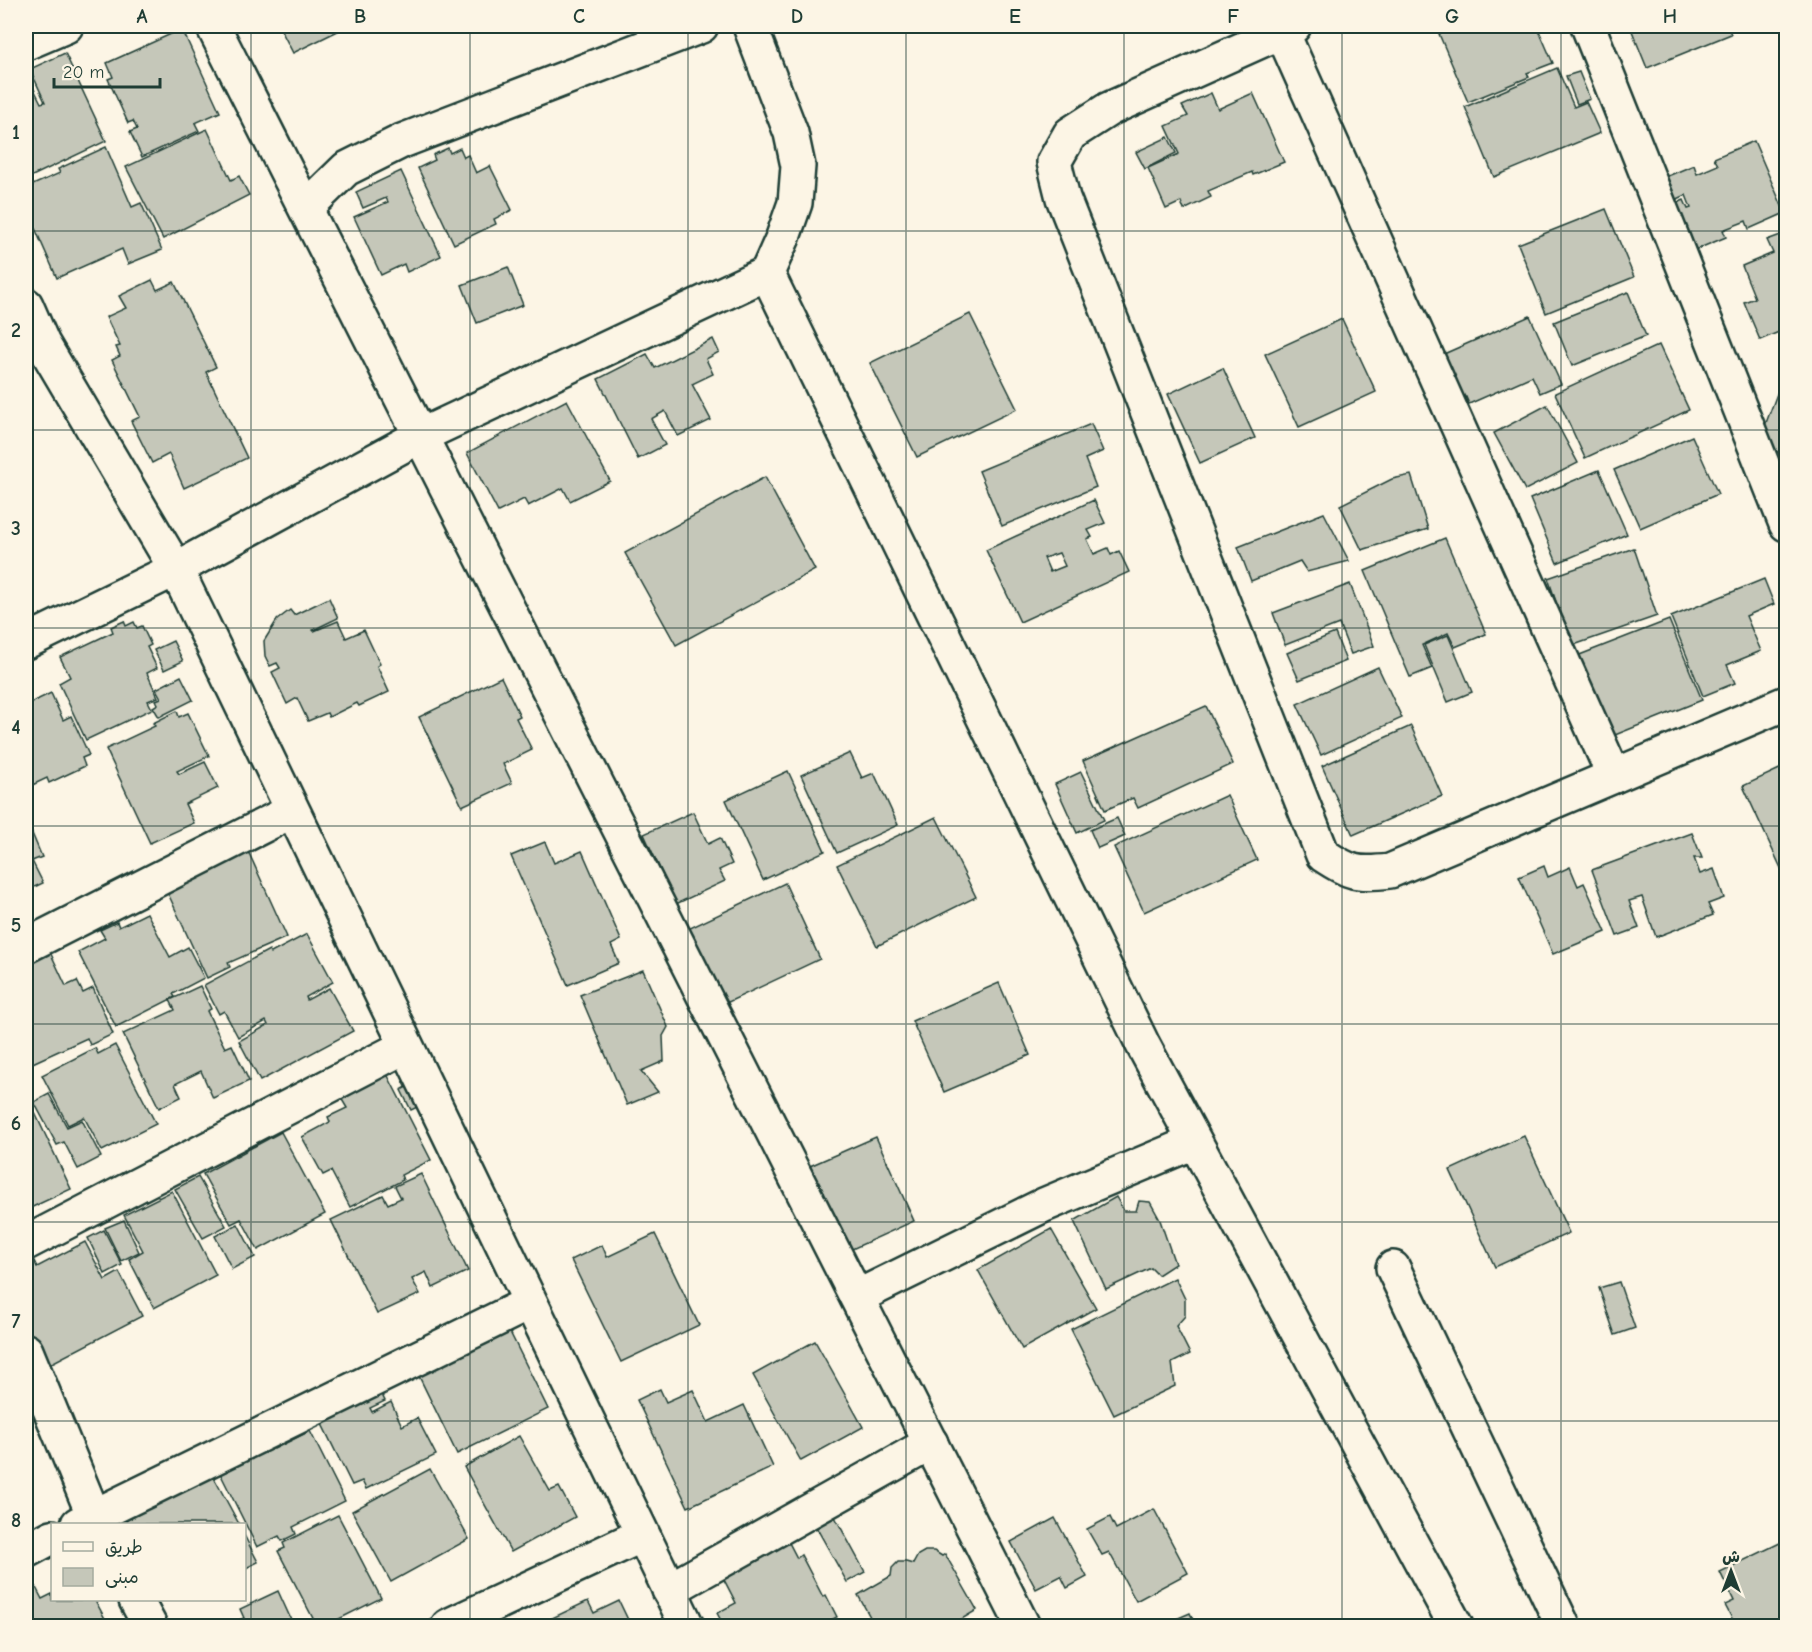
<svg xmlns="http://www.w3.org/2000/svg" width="1812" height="1652" font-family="'Comic Neue','Playpen Sans Arabic',sans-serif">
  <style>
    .building { fill: #c5c7b9; stroke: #1f3d34; stroke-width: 1.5; fill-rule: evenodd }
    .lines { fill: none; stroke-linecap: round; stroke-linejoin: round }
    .minor-casing { stroke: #1f3d34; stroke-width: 38 }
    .minor { stroke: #fcf5e5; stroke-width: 33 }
    .grid { fill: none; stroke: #1f3d34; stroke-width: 1.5; stroke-opacity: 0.55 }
    .neatline { fill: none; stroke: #1f3d34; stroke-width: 2 }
    .grid-label { font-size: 20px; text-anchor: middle; font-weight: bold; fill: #1f3d34 }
  </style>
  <rect width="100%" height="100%" fill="#fcf5e5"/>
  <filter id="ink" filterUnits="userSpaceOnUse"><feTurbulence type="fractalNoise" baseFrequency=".0167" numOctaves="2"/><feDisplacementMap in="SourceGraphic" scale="12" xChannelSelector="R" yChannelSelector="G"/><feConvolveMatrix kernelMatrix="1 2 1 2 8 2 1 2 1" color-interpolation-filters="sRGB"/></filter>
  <g filter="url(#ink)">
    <g class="building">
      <polygon points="279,26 348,26 293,53"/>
      <polygon points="1461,26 1537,26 1553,63 1527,73 1529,77 1468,102 1439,34"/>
      <polygon points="1630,26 1727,26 1731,34 1647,68"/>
      <polygon points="182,29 220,112 195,123 199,131 142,157 130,132 137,129 133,121 128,123 108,79 113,77 107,63"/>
      <polygon points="65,53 106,141 26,179 26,73 41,103 45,102 30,69"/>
      <polygon points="1557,68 1574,107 1586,102 1600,133 1494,177 1465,107"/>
      <polygon points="1579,72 1590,99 1577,104 1566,76"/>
      <polygon points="1211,93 1218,109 1253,93 1284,162 1253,175 1252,172 1208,191 1211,197 1184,210 1181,202 1166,209 1148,168 1179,154 1166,126 1188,116 1182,106"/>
      <polygon points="207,129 231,180 239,176 249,195 163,239 126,167"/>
      <polygon points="1168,137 1176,153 1145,169 1136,152"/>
      <polygon points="1754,141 1785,213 1749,229 1746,221 1723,230 1726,237 1690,252 1666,208 1684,200 1688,209 1691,208 1686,195 1673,201 1663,178 1694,165 1697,174 1718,165 1714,158"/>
      <polygon points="106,147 132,207 141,203 162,250 128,264 122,249 57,278 26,208 26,188 60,173 58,169"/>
      <polygon points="448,148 450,153 460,148 464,157 468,155 476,173 490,166 512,210 494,219 496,224 454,244 418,168 435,160 433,155"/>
      <polygon points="401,171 441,256 407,272 404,264 381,275 354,217 388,202 386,198 363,208 356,192"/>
      <polygon points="1606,209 1634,277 1546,313 1518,244"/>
      <polygon points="1786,233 1786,329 1760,340 1744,302 1755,298 1742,266 1773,253 1767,240"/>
      <polygon points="508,267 523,305 477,323 462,285"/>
      <polygon points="152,280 157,290 174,282 216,367 206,372 247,458 184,488 169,454 152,463 131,421 140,417 112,360 120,356 116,347 120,346 106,317 126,308 119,296"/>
      <polygon points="1628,292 1646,336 1572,366 1554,322"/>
      <polygon points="970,314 1017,409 917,457 870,363"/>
      <polygon points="1530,316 1561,384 1540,393 1532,376 1469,404 1466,397 1457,401 1437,357"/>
      <polygon points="1342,319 1376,392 1299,427 1265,354"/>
      <polygon points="713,339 719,352 706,359 713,374 692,384 711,420 678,436 665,411 651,419 665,445 638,459 598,379 647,354 655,368"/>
      <polygon points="1659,345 1689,410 1585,458 1555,393"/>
      <polygon points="1223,368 1255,438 1200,463 1168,394"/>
      <polygon points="1786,370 1786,455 1758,444"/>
      <polygon points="567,400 610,481 570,501 563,488 528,506 524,499 498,512 467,453"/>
      <polygon points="1547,405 1578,463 1525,490 1494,433"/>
      <polygon points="1091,424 1103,451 1085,459 1096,487 1002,526 979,471"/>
      <polygon points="1692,436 1718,494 1640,528 1614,470"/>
      <polygon points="1599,470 1627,534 1557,563 1530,499"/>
      <polygon points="1411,475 1428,529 1362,550 1340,505 1392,479"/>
      <polygon points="765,477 815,570 676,645 625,553"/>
      <path d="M1094,500L1105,523L1088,530L1092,537L1087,539L1094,554L1108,548L1111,555L1119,551L1129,572L1020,622L986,550ZM1059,553L1065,566L1050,572L1044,558Z"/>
      <polygon points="1324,513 1349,561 1307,572 1300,561 1251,581 1238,547"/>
      <polygon points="1445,538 1486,634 1455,647 1448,633 1422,645 1432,668 1410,677 1365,571"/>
      <polygon points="1634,548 1657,616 1571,646 1548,578"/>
      <polygon points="1764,579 1774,604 1746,616 1761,651 1727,665 1735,683 1703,696 1671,617"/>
      <polygon points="1350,584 1374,646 1351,654 1339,624 1285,645 1273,613"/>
      <polygon points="329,598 338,618 313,630 314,631 338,621 346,638 364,630 380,664 377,666 389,692 359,706 357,703 329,717 327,713 308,721 297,698 287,704 272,672 280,668 277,663 270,666 265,656 264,641 277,620 290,610 294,615"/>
      <polygon points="1669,620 1702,700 1610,737 1577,656"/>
      <polygon points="124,621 126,626 134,622 137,628 142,626 151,645 147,647 157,668 147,673 158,697 148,701 152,709 86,740 59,683 70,677 60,657 113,632 111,627"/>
      <polygon points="1335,633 1346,661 1299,680 1287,653"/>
      <polygon points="1448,635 1472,692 1448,702 1424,645"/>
      <polygon points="173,641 183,661 164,670 154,650"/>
      <polygon points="1378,667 1402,718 1321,755 1297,704"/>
      <polygon points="181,676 193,700 159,717 153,707 158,704 156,700 161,698 156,689"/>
      <polygon points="501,677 520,716 516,718 532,750 503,764 512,783 462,806 419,717"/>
      <polygon points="51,693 63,720 71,716 89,755 82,758 85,766 49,783 47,778 26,788 26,705"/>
      <polygon points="1206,706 1233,764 1138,808 1133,798 1105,810 1083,761"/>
      <polygon points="177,711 179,717 188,713 209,756 177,771 179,774 205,762 218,788 185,804 194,823 150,843 106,749 155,726 153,723"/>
      <polygon points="1411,726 1442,796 1353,835 1322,766"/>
      <polygon points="850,753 862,778 874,773 898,825 837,853 801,775"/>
      <polygon points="1786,766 1786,879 1743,786"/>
      <polygon points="788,771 825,851 763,880 726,800"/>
      <polygon points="1081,772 1104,820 1077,833 1055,784"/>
      <polygon points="1227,795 1257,860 1144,912 1114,847"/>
      <polygon points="693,812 708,844 720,838 732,864 719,870 725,881 676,904 644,834"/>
      <polygon points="936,817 976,897 877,946 837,865"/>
      <polygon points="1117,818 1125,836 1098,848 1090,830"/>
      <polygon points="31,831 42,857 32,861 43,883 28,890 30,895 26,897 26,834"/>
      <polygon points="1692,833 1702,858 1694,858 1700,874 1714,869 1724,898 1708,904 1713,915 1656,937 1642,897 1629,901 1639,928 1617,936 1592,870"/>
      <polygon points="545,842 554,863 582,851 621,940 611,945 619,963 568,985 511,856"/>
      <polygon points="248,851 287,937 228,963 230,967 207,978 165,887"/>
      <polygon points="1544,866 1548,877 1570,867 1578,886 1584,883 1606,932 1553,954 1519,877"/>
      <polygon points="785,883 820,959 724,1004 688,929"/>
      <polygon points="147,913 170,957 188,947 204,978 173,994 175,997 116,1027 78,952 105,938 100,930 117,922 119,927"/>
      <polygon points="307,934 333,982 306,997 307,1000 329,988 353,1031 260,1081 239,1041 268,1025 266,1021 238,1037 224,1011 219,1014 204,985 269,950 271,953"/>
      <polygon points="50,952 66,986 77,981 83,993 93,988 113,1034 90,1045 87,1038 26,1066 26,963"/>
      <polygon points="643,970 668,1027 663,1036 664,1061 641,1071 658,1092 627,1105 580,995"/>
      <polygon points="999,983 1030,1055 944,1092 912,1021"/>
      <polygon points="200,986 211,1009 207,1011 225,1048 232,1045 249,1081 213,1098 201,1071 175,1084 181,1097 159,1108 123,1034 175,1010 170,1000"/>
      <polygon points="115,1045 156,1124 102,1151 84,1117 68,1125 42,1075 95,1048 98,1054"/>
      <polygon points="387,1074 431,1160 401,1175 403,1180 350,1207 331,1171 323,1175 302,1137 330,1122 328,1117 347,1108 341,1098"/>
      <polygon points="416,1082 426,1103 411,1110 401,1090"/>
      <polygon points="26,1094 71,1189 26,1210"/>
      <polygon points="49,1094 67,1127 82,1120 101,1157 78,1169 64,1142 57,1145 34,1102"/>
      <polygon points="281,1132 325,1214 258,1250 241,1219 231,1224 203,1174"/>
      <polygon points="1524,1136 1569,1233 1495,1267 1450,1170"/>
      <polygon points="876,1137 914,1221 841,1254 803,1169"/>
      <polygon points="421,1174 468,1271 433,1288 426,1272 412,1279 420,1294 377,1314 331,1220 383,1195 388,1204 401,1198 395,1186"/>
      <polygon points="198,1177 226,1226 203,1238 175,1189"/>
      <polygon points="172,1191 216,1275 154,1308 129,1259 143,1251 124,1215"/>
      <polygon points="1116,1197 1124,1211 1136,1211 1139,1201 1150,1202 1160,1220 1175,1264 1158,1275 1151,1268 1106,1289 1074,1221"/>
      <polygon points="124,1220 139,1252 121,1261 105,1228"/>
      <polygon points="238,1224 255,1257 232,1269 215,1236"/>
      <polygon points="1051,1229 1096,1308 1022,1349 978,1270"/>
      <polygon points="104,1230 122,1265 105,1274 88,1238"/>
      <polygon points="655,1234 699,1325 621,1362 571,1260 602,1245 607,1257"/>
      <polygon points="85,1242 105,1280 119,1272 142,1316 48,1365 26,1324 26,1265 34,1261 37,1267"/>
      <polygon points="1175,1278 1185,1299 1185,1316 1176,1326 1190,1354 1172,1363 1175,1386 1114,1415 1071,1329"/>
      <polygon points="1619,1282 1635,1328 1615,1335 1599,1288"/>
      <polygon points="505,1322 548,1409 457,1454 414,1366"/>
      <polygon points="815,1341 863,1427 801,1461 753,1375"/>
      <polygon points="660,1389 666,1402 693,1390 708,1422 744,1405 773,1467 688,1507 637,1400"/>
      <polygon points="380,1391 385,1401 370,1408 372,1412 391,1402 402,1426 417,1418 436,1455 366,1489 362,1481 352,1485 320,1420"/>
      <polygon points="310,1431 345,1501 293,1527 296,1534 282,1541 279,1536 257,1547 216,1465 270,1443 274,1449"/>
      <polygon points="519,1436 550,1491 559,1487 575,1517 511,1552 464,1467"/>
      <polygon points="430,1469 469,1539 391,1582 352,1511"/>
      <polygon points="212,1474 239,1524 128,1524 125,1519"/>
      <polygon points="1154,1509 1188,1573 1136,1601 1109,1552 1102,1555 1087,1529 1110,1517 1116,1529"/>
      <polygon points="338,1515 381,1598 325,1626 317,1626 278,1551 285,1548 283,1543"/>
      <polygon points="834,1515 865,1572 847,1582 815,1525"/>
      <polygon points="1055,1518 1087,1577 1067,1588 1061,1576 1036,1589 1011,1542"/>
      <polygon points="244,1535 258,1562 244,1569"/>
      <polygon points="785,1535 797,1558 801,1555 823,1597 826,1595 837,1617 819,1626 724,1626 717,1613 736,1603 718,1568"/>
      <polygon points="1786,1540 1786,1626 1736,1626 1725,1605 1734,1601 1720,1572"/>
      <polygon points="925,1551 934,1551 942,1556 945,1554 977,1610 950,1626 875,1626 858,1595 891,1576 892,1568 898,1562 906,1562 913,1564 918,1555"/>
      <polygon points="32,1580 42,1599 52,1594 52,1600 95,1600 109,1626 26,1626 26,1583"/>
      <polygon points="278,1591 294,1626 224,1626 244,1618 240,1609"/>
      <polygon points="588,1601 594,1613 619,1601 631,1626 553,1626 550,1619"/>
      <polygon points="1190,1613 1196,1626 1160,1626"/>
    </g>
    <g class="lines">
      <defs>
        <g id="minor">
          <polyline points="213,26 1023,1626"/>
          <path d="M1294,26L1109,109L1070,134L1054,162L1063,198L1323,855C1350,873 1357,875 1390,871L1786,703"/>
          <polyline points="1588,26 1786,524"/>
          <polyline points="1282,32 1614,776"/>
          <polyline points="26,43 66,26"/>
          <polyline points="307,207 346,169 402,141 701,26"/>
          <polyline points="767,273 1143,1045 1456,1626"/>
          <polyline points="26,305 43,344 176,569 687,1626"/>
          <polyline points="26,642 176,569 420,436 767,273 783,237 795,203 798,166 791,133 750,26"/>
          <polyline points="26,946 292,811"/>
          <polyline points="26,1243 406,1046"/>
          <polyline points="1393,1268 1563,1626"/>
          <polyline points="857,1297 1044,1205 1194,1142"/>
          <polyline points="26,1351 97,1524"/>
          <polyline points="78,1524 530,1303"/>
          <polyline points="26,1551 52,1537"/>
          <polyline points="669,1590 931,1443"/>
          <polyline points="136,1600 150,1626"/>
          <polyline points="448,1626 642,1535"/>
        </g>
      </defs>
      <use href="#minor" class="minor-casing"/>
      <use href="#minor" class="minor"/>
    </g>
  </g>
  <path class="grid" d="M251,26V1626M470,26V1626M688,26V1626M906,26V1626M1124,26V1626M1342,26V1626M1561,26V1626M26,231H1786M26,430H1786M26,628H1786M26,826H1786M26,1024H1786M26,1222H1786M26,1421H1786"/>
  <rect width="1812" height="1652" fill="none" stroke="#fcf5e5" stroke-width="66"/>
  <rect x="51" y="1523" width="195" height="78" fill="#fcf5e5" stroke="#a4ab9e" stroke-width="1.5"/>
  <rect x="63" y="1542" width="30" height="9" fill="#fcf5e5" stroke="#a4ab9e" stroke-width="1.5"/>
  <text x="105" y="1553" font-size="18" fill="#1f3d34">طريق</text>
  <rect x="63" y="1568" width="30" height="18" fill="#c5c7b9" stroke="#a4ab9e" stroke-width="1.5"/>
  <text x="105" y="1583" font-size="18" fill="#1f3d34">مبنى</text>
  <g transform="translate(1731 1571)" stroke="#fcf5e5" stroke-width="4.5" paint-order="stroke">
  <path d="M0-4.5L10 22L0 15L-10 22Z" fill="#1f3d34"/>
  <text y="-9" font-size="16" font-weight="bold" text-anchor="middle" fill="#1f3d34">ش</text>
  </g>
  <path d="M54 78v9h106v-9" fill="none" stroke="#1f3d34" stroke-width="3"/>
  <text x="63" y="78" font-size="18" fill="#1f3d34" stroke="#fcf5e5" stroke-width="4.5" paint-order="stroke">20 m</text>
  <rect x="33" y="33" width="1746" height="1586" class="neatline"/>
  <g class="grid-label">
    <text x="142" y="23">A</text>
    <text x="360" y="23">B</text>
    <text x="579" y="23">C</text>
    <text x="797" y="23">D</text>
    <text x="1015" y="23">E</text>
    <text x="1233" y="23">F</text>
    <text x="1452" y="23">G</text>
    <text x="1670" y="23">H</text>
    <text x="16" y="139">1</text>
    <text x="16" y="337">2</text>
    <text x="16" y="535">3</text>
    <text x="16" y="734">4</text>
    <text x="16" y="932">5</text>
    <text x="16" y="1130">6</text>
    <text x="16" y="1328">7</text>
    <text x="16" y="1527">8</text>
  </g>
</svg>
